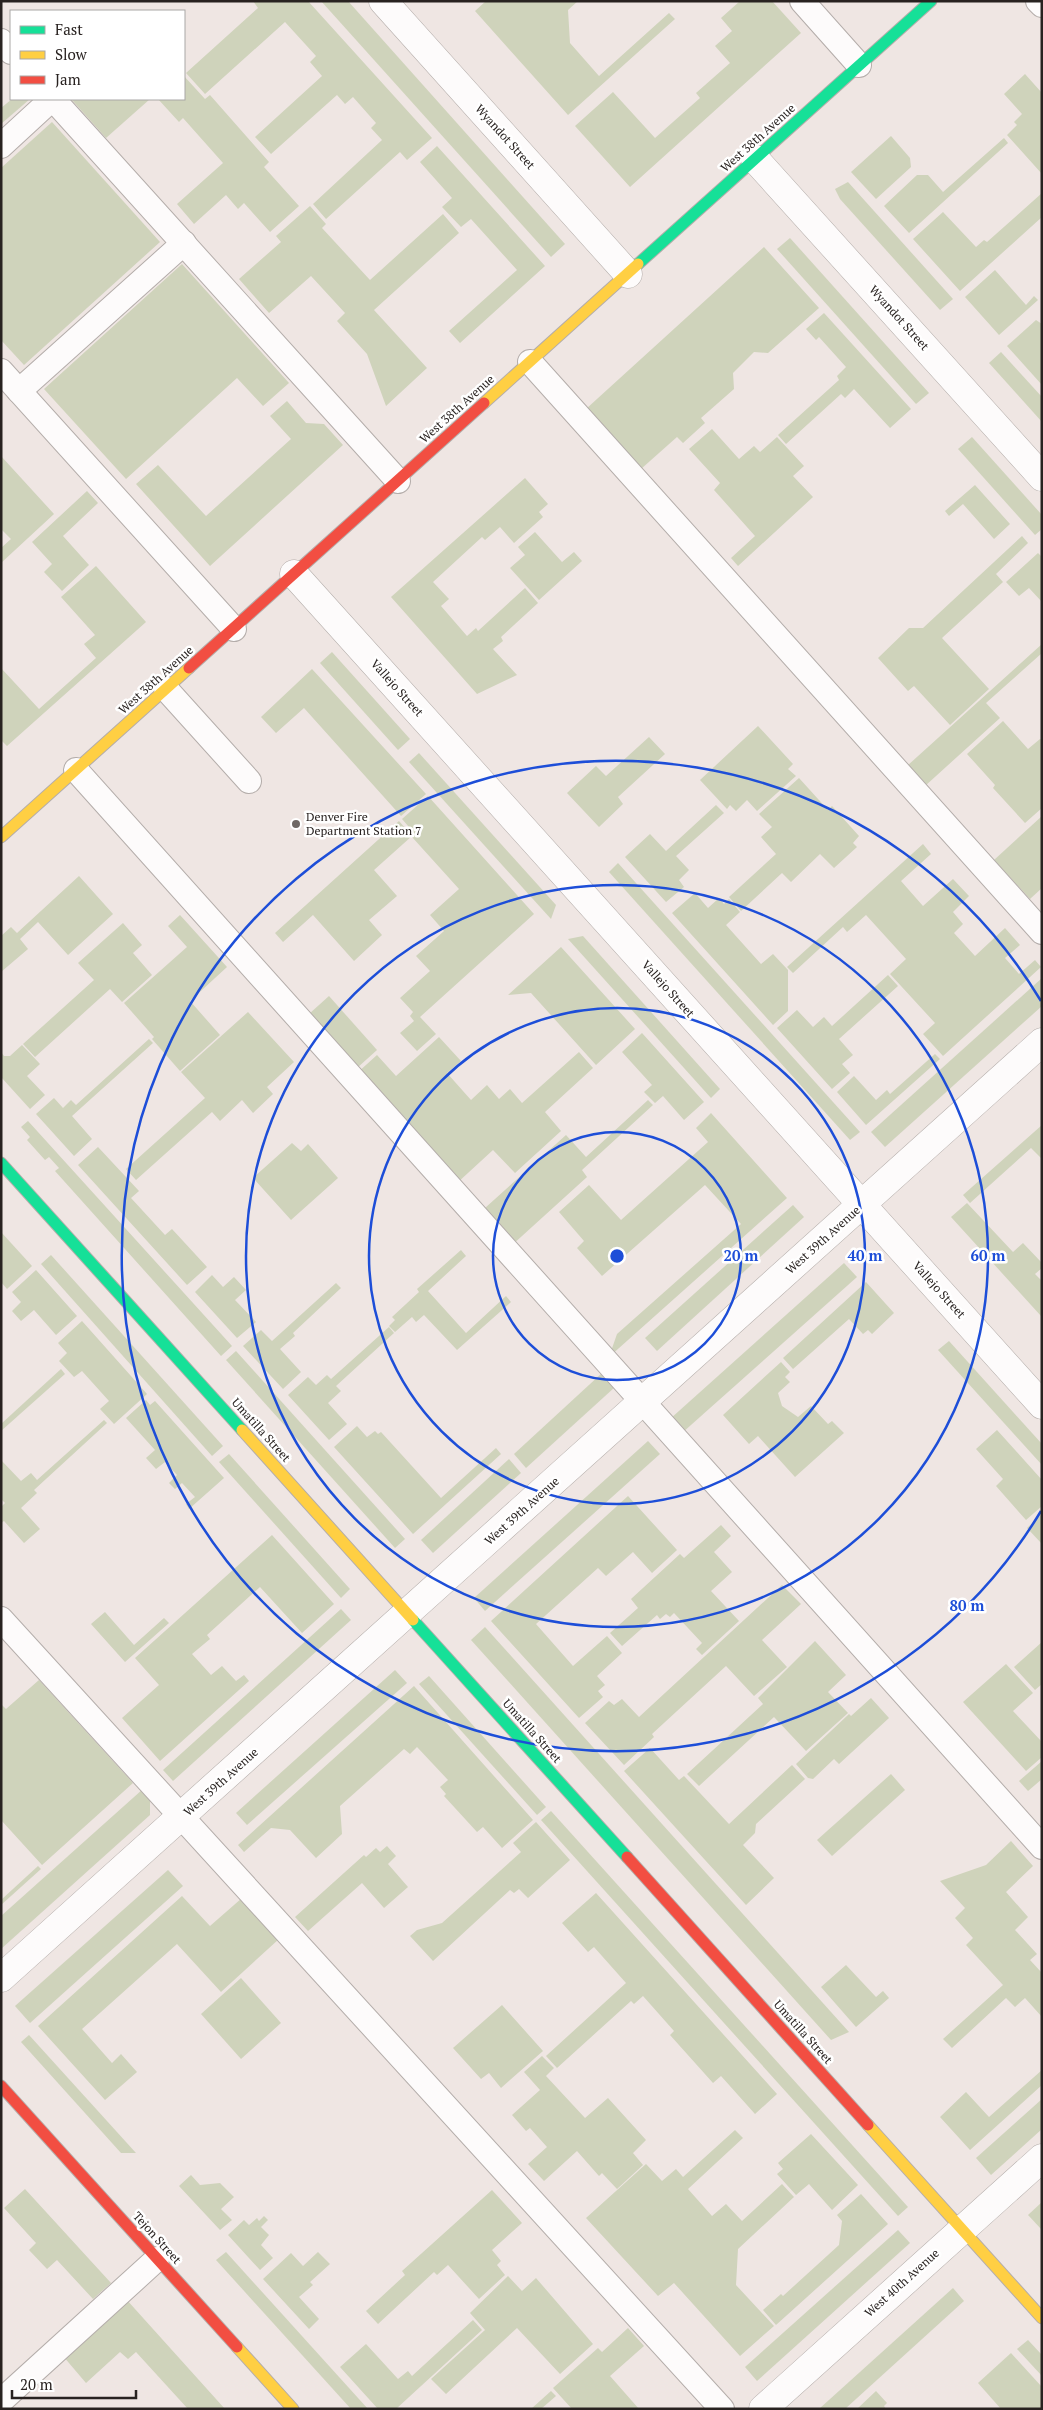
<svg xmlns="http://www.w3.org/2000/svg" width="1043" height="2410" font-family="'PT Serif',serif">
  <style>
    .green { fill: #cfd3bb }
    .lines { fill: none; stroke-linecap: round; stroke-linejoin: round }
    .lane-casing { stroke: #b4adaa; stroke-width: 26 }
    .street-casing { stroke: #b4adaa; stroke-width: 29 }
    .fast-casing { stroke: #b4adaa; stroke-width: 13 }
    .slow-casing { stroke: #b4adaa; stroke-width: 13 }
    .jam-casing { stroke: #b4adaa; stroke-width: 13 }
    .lane { stroke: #fdfbfb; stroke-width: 24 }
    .street { stroke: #fdfbfb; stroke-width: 28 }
    .fast { stroke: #16e098; stroke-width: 11 }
    .slow { stroke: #ffcf43; stroke-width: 11 }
    .jam { stroke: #f24e42; stroke-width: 11 }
    .ring { fill: none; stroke: #1d4ed8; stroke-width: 2.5 }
    .poi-dot { fill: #6e6764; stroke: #fff; stroke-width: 2 }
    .labels { text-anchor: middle; stroke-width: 5; stroke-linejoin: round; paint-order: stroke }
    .street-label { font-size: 12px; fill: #282220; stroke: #fff }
    .poi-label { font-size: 12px; fill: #282220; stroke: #fff; text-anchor: start }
    .centre { fill: #1d4ed8; stroke: #fff; stroke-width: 2.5 }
    .ring-label { font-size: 15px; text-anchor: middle; font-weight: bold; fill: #1d4ed8; stroke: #fff; stroke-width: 5; stroke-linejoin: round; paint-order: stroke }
  </style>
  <rect width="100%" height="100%" fill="#efe6e3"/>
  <g class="green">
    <polygon points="253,1 308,1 432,138 407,160 400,152 326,219 313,204 382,140 371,128 376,123 353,97 345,104 337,95 271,154 255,137 322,76 310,62 316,56 285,22 205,94 186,73 258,8"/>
    <polygon points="321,1 348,1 565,244 551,257"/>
    <polygon points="486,1 578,1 568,10 570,43 599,76 669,13 675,19 568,115 475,11"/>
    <polygon points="740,1 772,1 801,33 630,187 575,126 613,92 655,138 700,98 696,93 730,63 715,46 732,31 721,18"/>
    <polygon points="1025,74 1042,93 1042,174 1007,135 1017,125 1014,122 1022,114 1004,94"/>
    <polygon points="184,76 205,99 210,95 269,162 264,167 299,206 270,232 244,203 238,209 226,195 194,224 177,204 223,163 183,118 179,122 158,99 184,99"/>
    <polygon points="12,99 30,99 1,124 1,108"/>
    <polygon points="74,99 150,99 106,138 72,100"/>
    <polygon points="52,122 160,242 24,365 1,340 1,168"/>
    <polygon points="891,136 910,158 911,167 876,199 851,172"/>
    <polygon points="1004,138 1008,143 909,233 884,206 917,175 928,175 943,192"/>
    <polygon points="437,146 545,266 460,343 449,331 517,270 471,219 461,227 442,207 452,198 420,162"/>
    <polygon points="848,182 953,299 940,310 840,199 835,189"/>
    <polygon points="1042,193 1042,217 960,291 913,239 943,212 976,247 984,240 987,242"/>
    <polygon points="310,206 326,224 322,228 370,280 443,214 459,233 374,310 427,368 386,406 367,354 337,321 345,313 311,276 269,313 239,279 281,242 276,236"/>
    <polygon points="790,238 929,393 916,404 777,249"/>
    <polygon points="764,247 819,308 768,353 754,352 733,373 734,389 701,418 705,423 683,443 677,437 641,469 586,409"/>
    <polygon points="182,264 289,383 263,406 237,378 126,479 44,389"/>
    <polygon points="995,270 1026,305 1034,296 1038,300 999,335 965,297"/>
    <polygon points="824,313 911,409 890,428 854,389 845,398 841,394 786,444 778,435 839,380 837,376 846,367 819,337 816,340 806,329"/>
    <polygon points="1036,320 1042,324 1042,385 1007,346"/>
    <polygon points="1001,352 1042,397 1042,422 989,363"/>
    <polygon points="287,401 306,423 324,424 343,445 210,566 136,484 158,465 206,516 291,439 270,416"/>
    <polygon points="712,429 739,459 754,446 760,452 777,437 804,466 793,476 813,497 738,566 731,558 755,536 714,490 720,483 689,449"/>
    <polygon points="972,437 1042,515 1042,529 1035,535 958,449"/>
    <polygon points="1,456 54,514 1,563 1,548 11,539 1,529"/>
    <polygon points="525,478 548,504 539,512 543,517 514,543 500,527 485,540 482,537 433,582 449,599 441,606 467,636 476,628 478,631 525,588 538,603 501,637 503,641 493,649 517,675 477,694 391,597"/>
    <polygon points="975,485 1010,524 994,539 963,504 949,516 945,511"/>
    <polygon points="87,491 98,503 63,536 89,565 62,591 44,572 52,564 32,542"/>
    <polygon points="535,532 562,562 574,552 582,561 539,600 510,568 525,555 518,547"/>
    <polygon points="1022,536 1028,543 996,574 1003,582 942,638 989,689 950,725 914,686 908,691 878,658 909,628 923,628"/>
    <polygon points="1038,553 1042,557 1042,602 1029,588 1019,596 1006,582"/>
    <polygon points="96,566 146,622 7,746 1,740 1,668 39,709 96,658 84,644 95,635 61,597"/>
    <polygon points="1042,644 1042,653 986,703 1000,718 925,786 907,766"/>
    <polygon points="332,652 410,739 398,750 320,663"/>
    <polygon points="312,669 426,794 401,816 304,708 276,733 261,717"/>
    <polygon points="1003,721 1028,749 1040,739 1042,740 1042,808 1025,823 993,788 995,785 967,754"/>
    <polygon points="758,726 793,764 788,769 796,776 757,811 747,800 736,811 730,805 727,809 700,780"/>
    <polygon points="649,737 665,754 618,797 623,804 599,827 567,793 596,766 606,776"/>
    <polygon points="419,753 556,905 551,919 409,762"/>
    <polygon points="799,778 828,810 832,806 859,836 853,843 857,847 834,868 820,854 791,882 782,873 741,911 729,897 776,854 761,837 772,827 759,814"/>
    <polygon points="428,796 534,914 420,1017 436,1034 417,1051 400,1033 414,1021 410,1016 413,1012 400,998 430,971 416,956 444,931 430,915 459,889 412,837 415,834 402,819"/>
    <polygon points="716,805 724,813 676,856 689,870 679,880 684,887 666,902 625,857 650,834 666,851"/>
    <polygon points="1042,816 1042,888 1030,899 994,860"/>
    <polygon points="399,821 412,836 374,870 397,896 369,920 382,935 354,961 313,915 283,942 275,933"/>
    <polygon points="923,844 931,854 901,881 923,906 953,879 969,896 953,912 963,924 954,933 975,956 1005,928 1020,945 1005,958 1019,974 1035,960 1041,967 943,1056 923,1034 935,1023 890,974 906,959 866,915 847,932 843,927 793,973 787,967"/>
    <polygon points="618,863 860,1132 850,1140 609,872"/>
    <polygon points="79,876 113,914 68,955 38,922 20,939 28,949 1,972 1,936 11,927 17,933"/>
    <polygon points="695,893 708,908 719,898 724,904 729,899 740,912 726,925 761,964 773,954 788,970 788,1011 773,1025 672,913"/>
    <polygon points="180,915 227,967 190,1001 220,1035 180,1071 152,1039 154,1037 124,1003 187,947 168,926"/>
    <polygon points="123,923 142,945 133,953 152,975 122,1002 110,989 35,1057 23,1044 94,980 78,963"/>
    <polygon points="583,936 720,1089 711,1098 568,939"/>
    <polygon points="561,947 635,1029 596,1065 531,993 508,995"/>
    <polygon points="888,975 898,986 839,1039 853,1055 842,1064 850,1073 832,1089 777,1028 797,1010 813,1027 824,1017 832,1026"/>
    <polygon points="1042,978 1042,1006 885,1147 871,1132"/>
    <polygon points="329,996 377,1050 357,1068 309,1014"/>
    <polygon points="248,1012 294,1062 267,1087 273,1094 253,1113 242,1100 220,1121 212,1112 136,1180 126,1169 205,1098 181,1072"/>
    <polygon points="642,1033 704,1102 684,1120 663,1096 655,1103 644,1092 652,1085 622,1052"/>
    <polygon points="439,1037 461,1061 447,1073 471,1100 487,1085 499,1099 510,1089 522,1103 579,1052 593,1068 545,1112 561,1131 515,1173 493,1150 456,1184 356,1074 377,1055 396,1076"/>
    <polygon points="149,1039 153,1043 72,1116 92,1139 74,1156 36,1114 54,1098 63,1108 71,1100 76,1105"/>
    <polygon points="22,1045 40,1064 27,1076 45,1095 30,1109 1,1077 1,1052 4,1056 10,1056"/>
    <polygon points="935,1054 940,1059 866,1125 837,1092 854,1076 876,1100 887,1090 890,1094"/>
    <polygon points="648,1100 653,1105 582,1170 587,1177 511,1246 485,1208 566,1135 586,1157"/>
    <polygon points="711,1113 787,1198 609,1357 617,1334 741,1224 705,1185 602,1276 577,1248 584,1241 559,1212 589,1185 621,1220 708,1142 696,1128"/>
    <polygon points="28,1121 232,1346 221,1356 55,1171 59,1168 49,1157 45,1160 27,1140 30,1137 21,1127"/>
    <polygon points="1042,1125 1042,1159 1031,1148 970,1203 963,1195"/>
    <polygon points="292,1143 301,1151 308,1144 338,1178 291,1220 253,1178"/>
    <polygon points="98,1147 139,1191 131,1198 165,1235 172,1229 207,1267 187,1285 78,1165"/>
    <polygon points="967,1203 1013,1252 1023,1243 1042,1263 1042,1268 1035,1274 1042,1281 1041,1316 951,1217"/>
    <polygon points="793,1205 804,1217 657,1351 645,1338"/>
    <polygon points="1,1232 32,1266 7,1289 1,1282"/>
    <polygon points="461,1250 466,1256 428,1291 466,1333 506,1296 511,1302 457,1350 424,1315 416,1322 412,1317 395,1332 389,1326 395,1320 392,1317 419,1292 417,1289"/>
    <polygon points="51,1255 223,1446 212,1456 41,1264"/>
    <polygon points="844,1263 857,1277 682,1433 670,1419"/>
    <polygon points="36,1270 77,1316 56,1335 34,1310 21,1321 12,1311 21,1302 12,1292"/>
    <polygon points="212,1275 223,1287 234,1277 246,1290 235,1300 256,1322 237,1338 195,1292"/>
    <polygon points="866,1282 894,1313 872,1334 868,1330 863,1334 849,1319 793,1369 783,1358"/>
    <polygon points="336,1283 341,1288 293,1333 295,1336 280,1349 301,1372 283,1389 243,1346 261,1330 272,1341"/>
    <polygon points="82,1321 147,1394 114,1424 100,1409 109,1401 82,1371 74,1377 59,1361 67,1353 58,1343"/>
    <polygon points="389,1327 394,1333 336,1386 341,1391 328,1403 347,1424 329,1440 288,1395 308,1377 316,1385 327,1375 331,1379"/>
    <polygon points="949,1341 1042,1444 1042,1465 938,1350"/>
    <polygon points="236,1351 405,1539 395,1548 226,1360"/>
    <polygon points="781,1362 790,1372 785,1377 790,1382 778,1393 782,1406 798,1417 811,1406 828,1424 832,1421 844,1433 795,1477 758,1436 749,1444 723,1415"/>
    <polygon points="61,1369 65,1374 1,1431 1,1424"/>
    <polygon points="602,1373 615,1387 526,1468 514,1454"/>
    <polygon points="146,1400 150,1405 155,1401 224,1478 189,1509 186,1504 195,1497 182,1483 175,1489 169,1483 177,1475 165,1462 156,1469 146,1458 155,1450 126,1418"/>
    <polygon points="104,1420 107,1423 34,1490 37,1493 21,1508 40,1529 24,1543 4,1521 1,1523 1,1507 5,1503 1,1499 1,1460 21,1481 31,1473 37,1480"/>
    <polygon points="357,1426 367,1437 375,1431 378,1434 381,1432 441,1498 496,1448 501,1454 413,1534 334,1447"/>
    <polygon points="997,1430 1042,1480 1042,1506 1026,1520 996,1486 1003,1479 976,1449"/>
    <polygon points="648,1441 660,1454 485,1611 474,1598"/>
    <polygon points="229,1454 350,1589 341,1598 219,1462"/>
    <polygon points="509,1459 521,1473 433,1553 421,1540"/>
    <polygon points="628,1496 677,1550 652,1573 633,1552 606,1576 598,1568 536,1624 573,1666 607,1636 622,1653 597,1676 605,1685 598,1691 603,1697 579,1718 491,1621"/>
    <polygon points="1042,1514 1042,1544 1027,1528"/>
    <polygon points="721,1525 731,1536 714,1552 732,1572 711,1591 739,1621 702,1655 696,1649 702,1643 674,1613 670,1617 666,1614 660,1619 657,1615 622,1646 610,1633 638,1608 631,1599 680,1554 684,1558"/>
    <polygon points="272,1535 334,1604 302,1633 260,1587 207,1635 210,1639 192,1654 211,1675 222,1666 236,1681 244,1675 249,1681 160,1761 122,1718 159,1685 135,1658"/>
    <polygon points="782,1585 801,1604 762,1640 787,1667 754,1696 726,1666 652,1734 654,1737 624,1765 585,1723 609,1701 614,1705 622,1699 639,1717"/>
    <polygon points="341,1609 351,1620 173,1781 163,1770"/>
    <polygon points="105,1612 134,1645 164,1618 169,1623 125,1662 91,1624"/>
    <polygon points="485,1627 849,2032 831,2040 471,1640"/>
    <polygon points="815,1641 846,1675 828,1692 848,1713 806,1751 774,1717 699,1786 687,1774 763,1704 758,1698"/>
    <polygon points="1042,1642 1042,1684 1035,1690 1014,1667"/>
    <polygon points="1006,1664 1033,1693 1013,1711 1042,1742 1042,1757 1026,1771 963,1702"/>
    <polygon points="395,1670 407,1683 247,1825 236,1813"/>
    <polygon points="429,1676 546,1807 537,1815 419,1684"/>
    <polygon points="39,1680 133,1783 42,1865 1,1820 1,1704 6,1709"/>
    <polygon points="414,1686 533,1820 502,1848 483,1827 477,1832 444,1796 446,1794 440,1787 448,1780 417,1747 410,1754 404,1749 340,1806 342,1834 316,1858 290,1830 271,1828 244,1852 238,1845"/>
    <polygon points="871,1698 889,1718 839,1764 834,1759 813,1779 808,1778 796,1764 849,1714 851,1716"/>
    <polygon points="650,1748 679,1780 684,1776 729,1824 792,1765 805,1779 756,1824 755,1833 743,1845 774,1878 746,1905 624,1771"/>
    <polygon points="1042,1761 1042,1779 1028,1791 1019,1781"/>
    <polygon points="891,1774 905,1790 832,1856 817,1840"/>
    <polygon points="143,1789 150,1796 150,1815 1,1949 1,1916"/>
    <polygon points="551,1811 908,2207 898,2216 541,1820"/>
    <polygon points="536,1822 570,1860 528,1898 519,1889 514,1893 510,1890 433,1961 410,1936 417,1930 442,1923 521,1852 513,1843"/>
    <polygon points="1011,1841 1033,1866 1006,1892 1028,1917 1015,1930 1037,1954 1030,1960 1042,1973 1042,2017 1025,1998 1015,2007 1006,1998 952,2048 943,2039 1003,1985 966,1945 973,1938 955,1918 965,1908 940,1881 986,1865"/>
    <polygon points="387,1846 396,1856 388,1864 408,1887 384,1908 362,1883 308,1931 295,1917 364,1855 366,1857 376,1848 380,1852"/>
    <polygon points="38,1866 41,1869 1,1905 1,1900"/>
    <polygon points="168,1870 183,1886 30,2023 15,2006"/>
    <polygon points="596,1893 777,2094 755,2114 721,2076 713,2083 670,2035 674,2031 643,1996 634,2004 631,2001 557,2068 546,2056 626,1983 594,1947 588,1952 562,1923"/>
    <polygon points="182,1896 210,1926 242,1898 279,1939 221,1992 177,1944 82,2029 112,2063 121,2054 137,2072 105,2100 38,2026"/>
    <polygon points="846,1965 876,1997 883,1991 889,1998 856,2027 821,1987"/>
    <polygon points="241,1978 281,2023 241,2059 201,2014"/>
    <polygon points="502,2005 543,2051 501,2088 489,2073 481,2079 453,2048"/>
    <polygon points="29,2035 136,2153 121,2153 21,2042"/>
    <polygon points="542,2056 554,2068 546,2076 585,2118 608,2098 646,2140 633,2153 643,2165 617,2189 602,2173 599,2176 577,2151 544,2181 528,2164 547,2147 530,2128 526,2131 512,2115 540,2090 524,2072"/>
    <polygon points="1042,2070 1042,2085 970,2150 940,2117 966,2092 989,2117"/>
    <polygon points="1042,2099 1042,2129 991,2175 976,2158"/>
    <polygon points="735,2130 743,2138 688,2189 712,2216 726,2204 742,2221 782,2184 794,2197 738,2249 736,2285 774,2326 740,2356 674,2283 658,2296 586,2218 646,2164 662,2181 676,2169 683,2177"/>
    <polygon points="811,2134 858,2185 832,2210 809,2184 796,2195 777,2174 783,2169 778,2163"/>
    <polygon points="191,2175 200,2185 220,2183 234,2197 221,2209 232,2220 220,2230 179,2186"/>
    <polygon points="25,2189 111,2283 93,2299 57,2260 47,2269 29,2250 36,2243 4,2208"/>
    <polygon points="492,2190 522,2223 492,2250 501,2261 497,2265 505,2275 479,2299 448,2265 437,2275 434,2272 378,2324 366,2311 405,2275 402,2271"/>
    <polygon points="861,2194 888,2224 776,2325 763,2310 781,2294 783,2296 839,2245 842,2221 837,2215"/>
    <polygon points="1042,2202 1042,2230 1028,2215"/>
    <polygon points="264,2216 268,2220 261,2227 269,2235 261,2245 273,2258 260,2270 228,2235 244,2220 249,2225 257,2218 259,2221"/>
    <polygon points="898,2230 910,2243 757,2381 745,2367"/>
    <polygon points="226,2252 368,2409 351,2409 216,2260"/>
    <polygon points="318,2252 330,2264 310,2282 313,2285 299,2297 319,2319 309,2329 263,2279 291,2253 303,2266"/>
    <polygon points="508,2276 522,2291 536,2278 593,2344 560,2374 517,2328 446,2394 431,2379 485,2330 470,2313"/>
    <polygon points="953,2288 964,2301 845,2409 819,2409"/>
    <polygon points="126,2299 225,2409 188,2409 136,2352 128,2359 120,2352 86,2383 63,2356"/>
    <polygon points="473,2320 482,2330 396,2409 378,2409 340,2367 366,2344 398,2379 408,2371 412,2376"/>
    <polygon points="628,2328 644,2346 610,2376 639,2409 572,2409 553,2388 598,2348 602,2352"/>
    <polygon points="1028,2340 1042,2355 1042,2376 1017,2349"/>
    <polygon points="1011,2353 1042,2387 1042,2409 1001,2409 978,2383"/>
    <polygon points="551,2391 556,2396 541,2409 531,2409"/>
    <polygon points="876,2391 887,2403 884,2406 886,2409 857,2409"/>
  </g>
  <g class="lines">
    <defs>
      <g id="lane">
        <polyline points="802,1 859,65"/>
        <polyline points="1038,1 1042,5"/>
        <polyline points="1,41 11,52"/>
        <polyline points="53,99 398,481"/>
        <polyline points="1,146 52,99"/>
        <polyline points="530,362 1042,932"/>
        <polyline points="1,371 234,629"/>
        <polyline points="19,391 184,243"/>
        <polyline points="166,689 249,781"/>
        <polyline points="76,770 1042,1847"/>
        <polyline points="1,1619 722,2409"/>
        <polyline points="1,2401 157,2259"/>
      </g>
      <g id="street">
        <polyline points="383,1 628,274"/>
        <polyline points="755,159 1042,477"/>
        <polyline points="294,574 1042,1405"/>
        <polyline points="1,1978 1042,1042"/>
        <polyline points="763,2409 1042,2158"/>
      </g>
      <g id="fast">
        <polyline points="638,264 931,1"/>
        <polyline points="1,1163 242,1430"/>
        <polyline points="413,1620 627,1857"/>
      </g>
      <g id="slow">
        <polyline points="484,403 638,264"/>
        <polyline points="1,837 189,668"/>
        <polyline points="242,1430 413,1620"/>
        <polyline points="868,2125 1042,2318"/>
        <polyline points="237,2347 293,2409"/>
      </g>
      <g id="jam">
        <polyline points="189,668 484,403"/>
        <polyline points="627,1857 868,2125"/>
        <polyline points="1,2086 237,2347"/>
      </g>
    </defs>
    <use href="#lane" class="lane-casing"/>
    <use href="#street" class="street-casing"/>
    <use href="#fast" class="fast-casing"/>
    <use href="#slow" class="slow-casing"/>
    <use href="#jam" class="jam-casing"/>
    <use href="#lane" class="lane"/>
    <use href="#street" class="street"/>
    <use href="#fast" class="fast"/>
    <use href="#slow" class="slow"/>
    <use href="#jam" class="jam"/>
  </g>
  <g class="ring">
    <circle cx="617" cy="1256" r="124"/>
    <circle cx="617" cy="1256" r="248"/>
    <circle cx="617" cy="1256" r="371"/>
    <path d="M1041 1511A495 495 0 1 1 1041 1001"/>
  </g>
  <circle class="poi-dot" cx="296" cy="824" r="5"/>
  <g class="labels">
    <g class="street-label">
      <text transform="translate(505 137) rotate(48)" y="4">Wyandot Street</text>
      <text transform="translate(758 138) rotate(-42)" y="4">West 38th Avenue</text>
      <text transform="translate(899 318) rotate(48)" y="4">Wyandot Street</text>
      <text transform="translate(457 409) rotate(-42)" y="4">West 38th Avenue</text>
      <text transform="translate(156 680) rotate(-42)" y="4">West 38th Avenue</text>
      <text transform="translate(397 688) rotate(48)" y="4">Vallejo Street</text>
      <text transform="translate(668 989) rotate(48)" y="4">Vallejo Street</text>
      <text transform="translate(823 1240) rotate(-42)" y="4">West 39th Avenue</text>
      <text transform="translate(939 1290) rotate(48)" y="4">Vallejo Street</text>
      <text transform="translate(261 1430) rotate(48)" y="4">Umatilla Street</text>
      <text transform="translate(522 1511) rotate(-42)" y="4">West 39th Avenue</text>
      <text transform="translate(532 1731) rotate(48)" y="4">Umatilla Street</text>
      <text transform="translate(221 1782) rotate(-42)" y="4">West 39th Avenue</text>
      <text transform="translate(803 2032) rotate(48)" y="4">Umatilla Street</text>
      <text transform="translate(157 2238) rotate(48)" y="4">Tejon Street</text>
      <text transform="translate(902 2283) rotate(-42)" y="4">West 40th Avenue</text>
    </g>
    <g class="poi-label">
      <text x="306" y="821">Denver Fire<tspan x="306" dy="14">Department Station 7</tspan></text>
    </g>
  </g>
  <circle cx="617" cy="1256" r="8" class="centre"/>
  <g class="ring-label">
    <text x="741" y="1261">20 m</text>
    <text x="865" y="1261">40 m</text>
    <text x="988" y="1261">60 m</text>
    <text x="967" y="1611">80 m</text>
  </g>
  <rect width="1043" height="2410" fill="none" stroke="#282220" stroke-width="5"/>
  <rect x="10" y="10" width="175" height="90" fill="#ffffff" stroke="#a9a7a6"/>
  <rect x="20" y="26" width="25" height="8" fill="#16e098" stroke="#a9a7a6"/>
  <text x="55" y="35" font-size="15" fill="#282220">Fast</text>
  <rect x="20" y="51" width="25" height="8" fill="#ffcf43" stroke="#a9a7a6"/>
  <text x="55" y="60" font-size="15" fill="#282220">Slow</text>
  <rect x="20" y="76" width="25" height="8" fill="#f24e42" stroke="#a9a7a6"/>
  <text x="55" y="85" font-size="15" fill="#282220">Jam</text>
  <path d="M12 2390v8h124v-8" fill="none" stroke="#282220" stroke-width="2.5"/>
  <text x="20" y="2390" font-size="15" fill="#282220" stroke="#ffffff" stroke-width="4" paint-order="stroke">20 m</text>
</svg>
